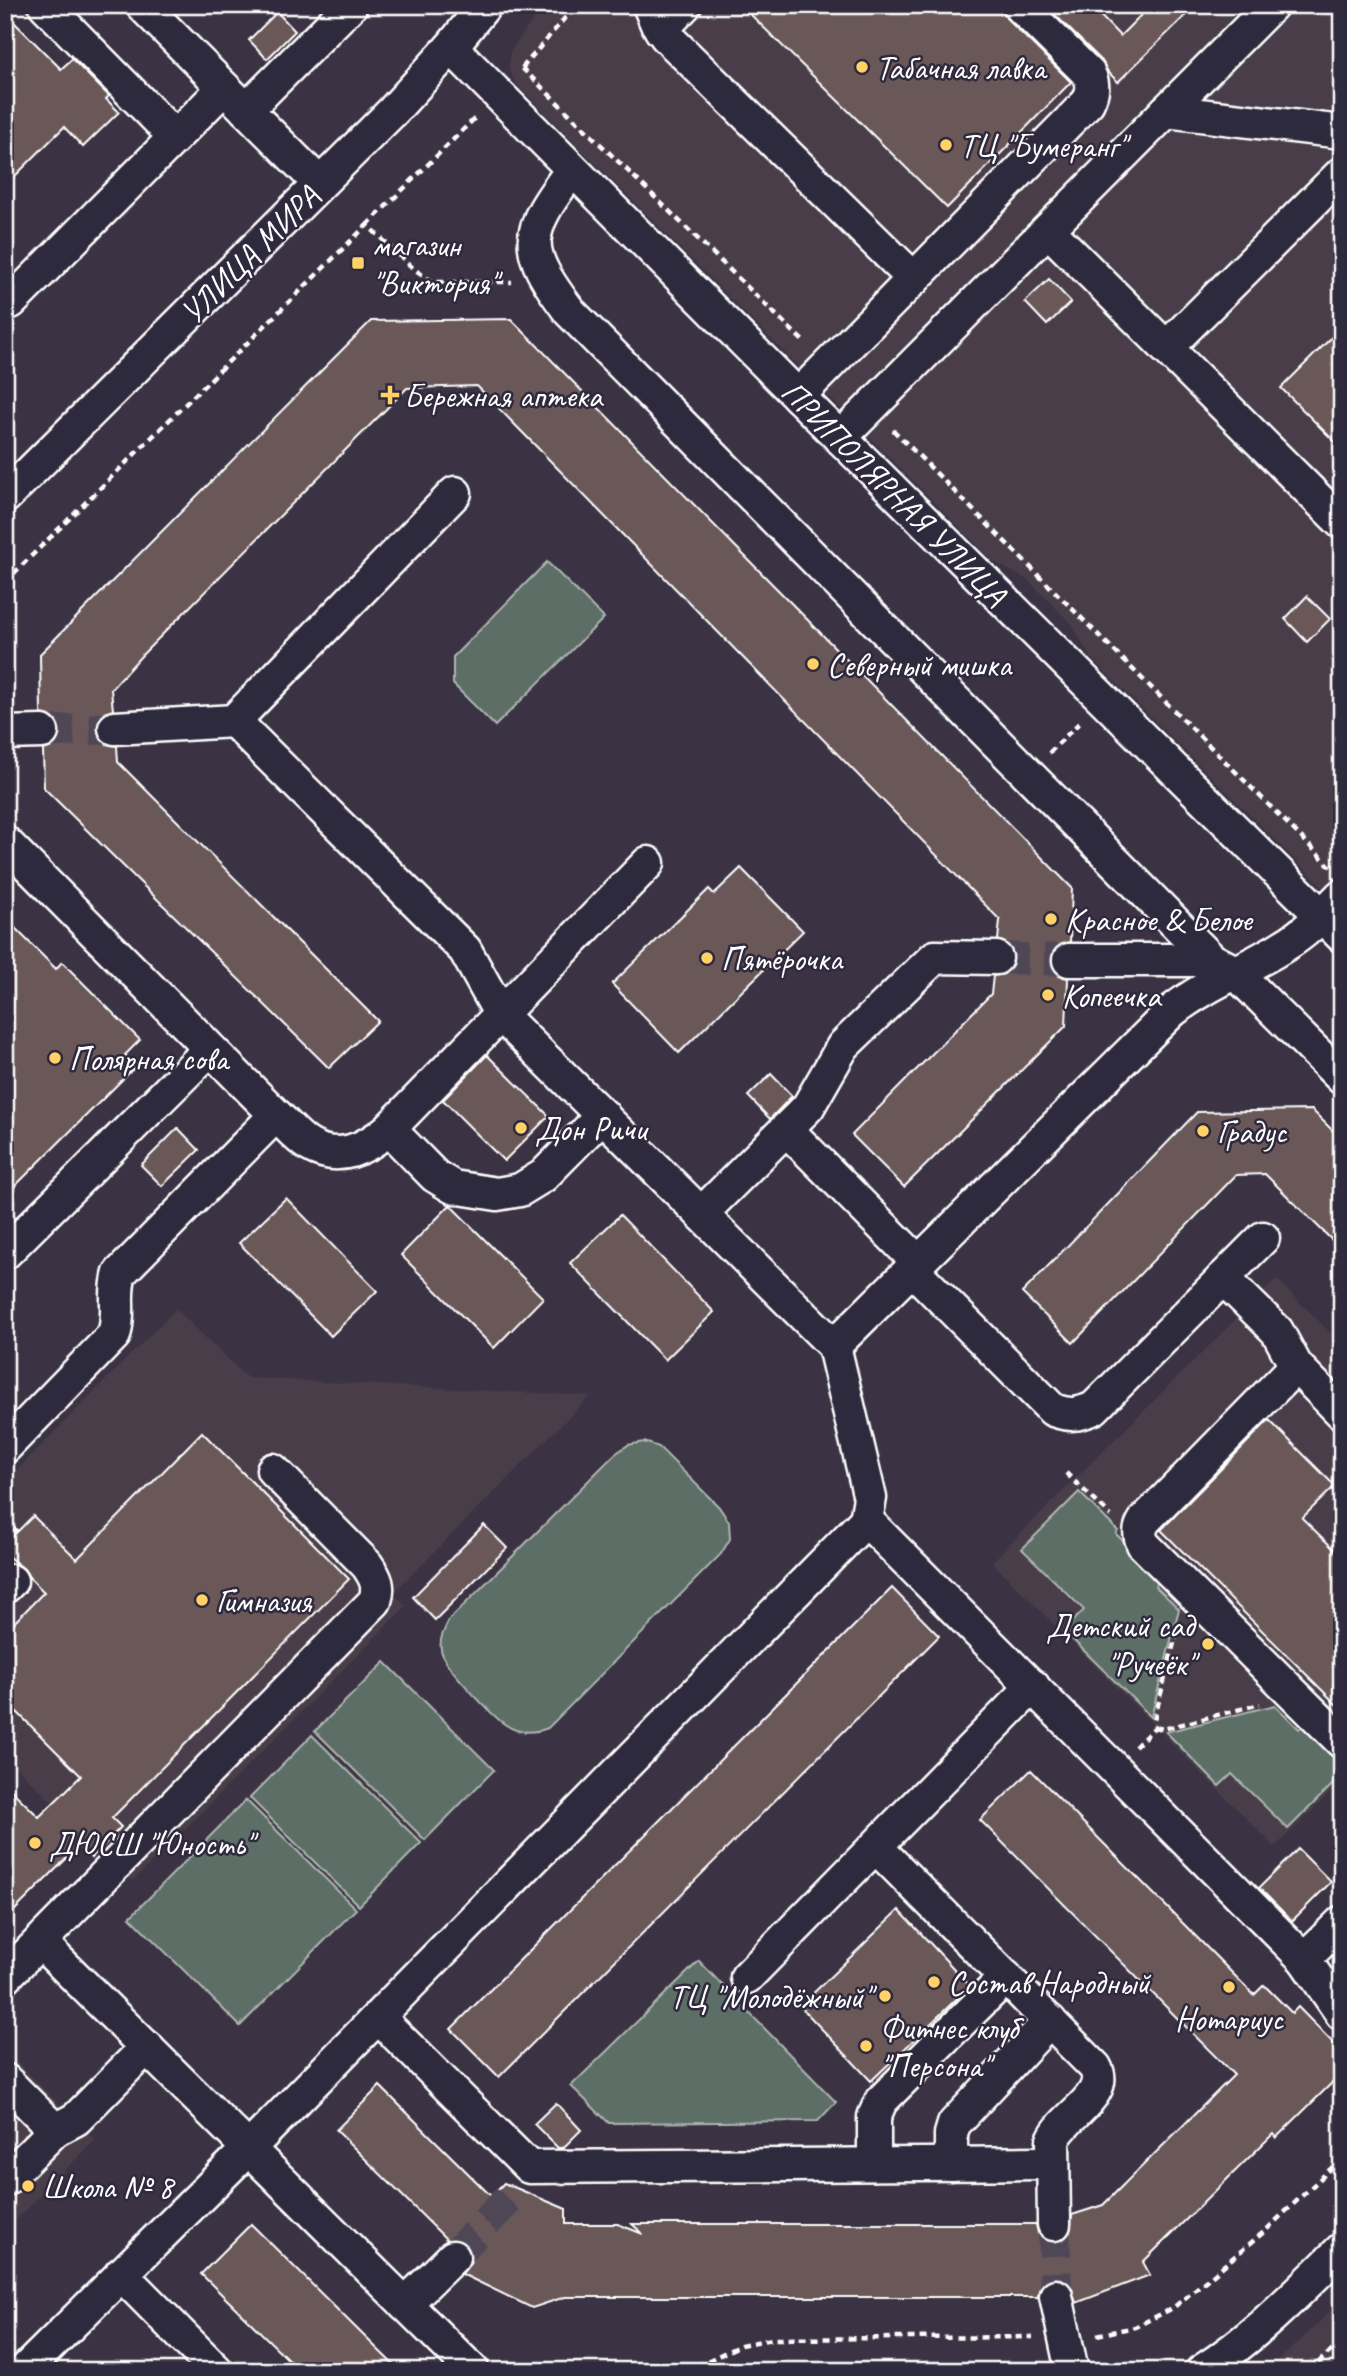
<svg xmlns="http://www.w3.org/2000/svg" width="1347" height="2376" font-family="Caveat,sans-serif">
  <style>
    .built { fill: #493e4a }
    .green { fill: #5c6e65; stroke: #aeb6b2; stroke-width: 2 }
    .building { fill: #6b5859; stroke: #fff; stroke-width: 2 }
    .lines { fill: none; stroke-linecap: round; stroke-linejoin: round }
    .minor-tunnel { stroke: #4f4756; stroke-width: 32; stroke-dasharray: 32 16; stroke-linecap: butt }
    .minor-casing { stroke: #fff; stroke-width: 37 }
    .path { stroke: #fff; stroke-width: 4.5; stroke-dasharray: 7 5; stroke-linecap: butt }
    .minor { stroke: #2f2a3d; stroke-width: 32 }
    .poi-dot { fill: #ffd166; stroke: #2f2a3d; stroke-width: 2.5 }
    .labels { text-anchor: middle; stroke-width: 5; stroke-linejoin: round; paint-order: stroke }
    .poi-label { font-size: 33px; fill: #fff; stroke: #2f2a3d; text-anchor: start }
    .street-label { font-size: 33px; fill: #fff; stroke: #2f2a3d }
  </style>
  <rect width="100%" height="100%" fill="#3b3343"/>
  <filter id="ink" filterUnits="userSpaceOnUse"><feTurbulence type="fractalNoise" baseFrequency=".0143" numOctaves="2"/><feDisplacementMap in="SourceGraphic" scale="14" xChannelSelector="R" yChannelSelector="G"/><feConvolveMatrix kernelMatrix="1 2 1 2 8 2 1 2 1" color-interpolation-filters="sRGB"/></filter>
  <g filter="url(#ink)">
    <g class="built">
      <polygon points="543,5 1342,5 1342,906 1090,657 1072,624 1029,581 993,561 516,84 509,69 510,52"/>
      <polygon points="1276,1279 1342,1344 1342,1781 1275,1847 992,1562"/>
      <polygon points="176,1309 247,1378 590,1396 393,1593 406,1606 133,1881 5,1756 5,1482"/>
      <polygon points="5,2050 95,2140 5,2231"/>
      <polygon points="1342,2300 1342,2371 1265,2371 1296,2345"/>
    </g>
    <g class="green">
      <polygon points="547,562 604,618 495,726 453,684 453,657"/>
      <path d="M644,1442L659,1447L719,1507L729,1522L730,1539L721,1554L548,1728C534,1733 519,1734 506,1725C494,1718 447,1668 443,1656C437,1643 443,1632 449,1620L615,1454L628,1445Z"/>
      <polygon points="1079,1492 1118,1531 1116,1534 1161,1579 1155,1586 1179,1609 1151,1717 1064,1631 1084,1610 1022,1549"/>
      <polygon points="385,1662 494,1770 425,1840 315,1731"/>
      <polygon points="1275,1705 1299,1729 1307,1722 1342,1757 1342,1775 1288,1829 1232,1774 1219,1786 1166,1732"/>
      <polygon points="312,1735 421,1843 359,1906 250,1798"/>
      <polygon points="246,1800 356,1909 240,2026 130,1917"/>
      <polygon points="699,1961 836,2102 818,2121 609,2123 571,2086"/>
    </g>
    <g class="building">
      <polygon points="741,5 1001,5 1006,18 1071,82 947,208"/>
      <polygon points="1045,5 1090,5 1120,36 1151,5 1196,5 1118,82 1108,72 1102,61"/>
      <polygon points="277,12 295,31 267,59 249,40"/>
      <polygon points="5,13 61,69 72,59 109,96 106,99 119,112 83,147 64,127 5,186"/>
      <polygon points="1049,279 1071,302 1047,325 1025,302"/>
      <polygon points="511,319 1072,888 1070,942 1059,945 1053,951 1051,959 1054,970 1059,976 1068,978 1066,1026 904,1187 852,1135 991,994 993,976 1004,974 1011,968 1014,959 1012,950 1006,943 998,940 1000,920 477,386 407,388 142,655 111,689 113,710 104,713 98,720 97,728 99,737 106,744 117,746 118,762 378,1021 329,1068 44,788 43,750 52,747 58,741 60,732 57,722 50,716 41,714 40,654 327,365 371,321"/>
      <polygon points="1342,327 1342,449 1281,388"/>
      <polygon points="1307,596 1330,619 1307,642 1285,619"/>
      <polygon points="741,868 803,931 679,1053 612,984 709,889 714,894"/>
      <polygon points="5,918 56,969 62,962 140,1040 125,1055 136,1066 5,1196"/>
      <polygon points="487,1055 549,1116 504,1161 443,1100"/>
      <polygon points="771,1074 792,1096 770,1119 748,1096"/>
      <polygon points="1312,1110 1342,1140 1342,1250 1265,1174 1236,1175 1073,1343 1022,1293 1197,1112"/>
      <polygon points="178,1128 199,1150 162,1186 141,1165"/>
      <polygon points="286,1198 377,1291 331,1336 239,1243"/>
      <polygon points="450,1205 543,1298 494,1348 401,1255"/>
      <polygon points="620,1215 714,1312 665,1360 570,1263"/>
      <polygon points="1269,1420 1335,1486 1302,1518 1342,1557 1342,1710 1161,1530"/>
      <polygon points="202,1432 349,1579 112,1818 121,1827 91,1858 79,1846 5,1920 5,1784 39,1817 81,1776 5,1700 5,1632 44,1592 29,1577 24,1569 5,1554 5,1544 33,1516 77,1559"/>
      <polygon points="484,1525 507,1548 435,1620 413,1597"/>
      <polygon points="892,1588 939,1636 499,2077 451,2029"/>
      <polygon points="1031,1770 1254,1995 1264,1985 1292,2013 1298,2007 1342,2052 1342,2073 1276,2138 1273,2134 1143,2262 1150,2275 1076,2303 1069,2283 1061,2278 1053,2278 1043,2283 1039,2290 1038,2297 565,2297 532,2308 462,2274 471,2261 471,2252 467,2245 457,2239 447,2240 336,2130 380,2086 491,2196 504,2183 566,2209 566,2224 618,2224 643,2234 632,2224 1036,2224 1038,2233 1044,2240 1054,2242 1063,2240 1070,2232 1072,2215 1103,2205 1234,2075 980,1820"/>
      <polygon points="1298,1849 1331,1882 1292,1921 1259,1888"/>
      <polygon points="899,1910 970,1986 871,2081 800,2006"/>
      <polygon points="556,2103 581,2130 563,2148 558,2148 534,2124"/>
      <polygon points="251,2224 362,2334 400,2371 300,2371 201,2274"/>
    </g>
    <g class="lines">
      <g class="minor-tunnel">
        <polyline points="42,732 115,728"/>
        <polyline points="996,958 1069,960"/>
        <polyline points="1054,2224 1056,2296"/>
        <polyline points="453,2257 518,2189"/>
      </g>
      <defs>
        <g id="minor">
          <polyline points="45,5 175,137"/>
          <polyline points="142,5 319,183"/>
          <polyline points="649,5 656,22 666,36 914,279"/>
          <polyline points="661,30 685,5"/>
          <polyline points="451,47 798,396 1342,936"/>
          <polyline points="246,110 351,5"/>
          <polyline points="1166,111 1342,132"/>
          <path d="M572,170C524,234 521,247 570,312L1212,960L1235,972L1342,1078"/>
          <polyline points="1048,230 1342,523"/>
          <polyline points="11,302 224,88"/>
          <polyline points="1166,348 1342,173"/>
          <path d="M798,396L1088,102C1093,91 1094,85 1089,74L1019,5"/>
          <polyline points="840,438 1272,5"/>
          <polyline points="5,497 393,111 451,47 485,5"/>
          <polyline points="234,721 465,950 501,1015 834,1346 870,1498 866,1520"/>
          <polyline points="115,728 234,721 455,493"/>
          <polyline points="5,733 42,732"/>
          <path d="M5,842L276,1115C287,1125 297,1138 309,1145C339,1163 366,1148 389,1129L648,863"/>
          <polyline points="1069,960 1212,960"/>
          <polyline points="389,1129 435,1176 453,1187 497,1194 520,1190 543,1176 603,1115"/>
          <polyline points="787,1130 919,1263"/>
          <polyline points="701,1214 808,1107 843,1046 935,957 996,958"/>
          <polyline points="5,1253 210,1049"/>
          <path d="M912,1269L1053,1410C1070,1416 1078,1415 1094,1408L1263,1238"/>
          <polyline points="1223,1278 1277,1331 1296,1366 1342,1413"/>
          <path d="M834,1346L1172,1011C1207,983 1248,969 1285,945C1307,932 1324,913 1342,895"/>
          <path d="M1296,1366L1145,1520C1139,1529 1139,1534 1143,1544L1342,1742"/>
          <path d="M5,1447L114,1335C121,1312 113,1296 120,1273L276,1115"/>
          <polyline points="5,1587 11,1581"/>
          <path d="M876,1847L1095,2067C1111,2095 1064,2115 1053,2140L1054,2224"/>
          <polyline points="40,1942 473,2371"/>
          <polyline points="1304,1959 1342,1922"/>
          <path d="M5,1977L375,1601C380,1586 376,1578 367,1565L273,1470"/>
          <polyline points="747,1977 1033,1686"/>
          <polyline points="378,2017 529,2167 1053,2163"/>
          <polyline points="5,2080 55,2130"/>
          <polyline points="874,2164 874,2117 881,2101 1006,1977"/>
          <polyline points="951,2164 951,2134 954,2124 1050,2021"/>
          <polyline points="5,2180 55,2130 76,2119 147,2047"/>
          <polyline points="121,2274 217,2371"/>
          <polyline points="1056,2296 1072,2371"/>
          <polyline points="405,2304 453,2257"/>
          <polyline points="24,2371 249,2148 866,1520 1304,1959 1342,2014"/>
          <path d="M1202,2371C1254,2338 1298,2292 1342,2249"/>
        </g>
      </defs>
      <use href="#minor" class="minor-casing"/>
      <g class="path">
        <polyline points="522,68 805,343"/>
        <polyline points="522,68 576,5"/>
        <polyline points="367,225 475,118"/>
        <polyline points="893,430 1331,867"/>
        <polyline points="5,582 367,225 414,269 433,282 512,282"/>
        <polyline points="1049,753 1080,722"/>
        <polyline points="1066,1473 1111,1516"/>
        <polyline points="5,1519 17,1532"/>
        <polyline points="1155,1727 1163,1729 1260,1704"/>
        <polyline points="1135,1747 1155,1727 1154,1720 1179,1624"/>
        <polyline points="1097,2335 1135,2327 1173,2308 1265,2231 1342,2158"/>
        <polyline points="686,2371 741,2345 772,2339 1033,2337"/>
        <polyline points="1309,2371 1342,2341"/>
      </g>
      <use href="#minor" class="minor"/>
    </g>
  </g>
  <g class="poi-dot">
    <circle cx="862" cy="67" r="7"/>
    <circle cx="946" cy="145" r="7"/>
    <rect x="351" y="256" width="14" height="14" rx="3.5"/>
    <path d="M386.5 384.5h7v7h7v7h-7v7h-7v-7h-7v-7h7z"/>
    <circle cx="813" cy="664" r="7"/>
    <circle cx="1051" cy="919" r="7"/>
    <circle cx="707" cy="958" r="7"/>
    <circle cx="1048" cy="995" r="7"/>
    <circle cx="55" cy="1058" r="7"/>
    <circle cx="521" cy="1128" r="7"/>
    <circle cx="1203" cy="1131" r="7"/>
    <circle cx="202" cy="1600" r="7"/>
    <circle cx="1208" cy="1644" r="7"/>
    <circle cx="35" cy="1843" r="7"/>
    <circle cx="934" cy="1982" r="7"/>
    <circle cx="1229" cy="1987" r="7"/>
    <circle cx="885" cy="1996" r="7"/>
    <circle cx="866" cy="2046" r="7"/>
    <circle cx="28" cy="2186" r="7"/>
  </g>
  <g class="labels">
    <g class="poi-label">
      <text x="876" y="79">Табачная лавка</text>
      <text x="960" y="157">ТЦ "Бумеранг"</text>
      <text x="372" y="256">магазин<tspan x="372" dy="38">"Виктория"</tspan></text>
      <text x="404" y="407">Бережная аптека</text>
      <text x="827" y="676">Северный мишка</text>
      <text x="1065" y="931">Красное &amp; Белое</text>
      <text x="721" y="970">Пятёрочка</text>
      <text x="1062" y="1007">Копеечка</text>
      <text x="69" y="1070">Полярная сова</text>
      <text x="535" y="1140">Дон Ричи</text>
      <text x="1217" y="1143">Градус</text>
      <text x="216" y="1612">Гимназия</text>
      <text x="1194" y="1637" text-anchor="end">Детский сад<tspan x="1194" dy="38">"Ручеёк"</tspan></text>
      <text x="49" y="1855">ДЮСШ "Юность"</text>
      <text x="948" y="1994">Состав Народный</text>
      <text x="871" y="2008" text-anchor="end">ТЦ "Молодёжный"</text>
      <text x="1229" y="2030" text-anchor="middle">Нотариус</text>
      <text x="880" y="2039">Фитнес клуб<tspan x="880" dy="38">"Персона"</tspan></text>
      <text x="42" y="2198">Школа № 8</text>
    </g>
    <g class="street-label">
      <text transform="translate(249 254) rotate(-45)" y="12">УЛИЦА МИРА</text>
      <text transform="translate(895 492) rotate(45)" y="12">ПРИПОЛЯРНАЯ УЛИЦА</text>
    </g>
  </g>
  <rect width="1347" height="2376" fill="none" stroke="#2f2a3d" stroke-width="28"/>
  <rect x="14" y="14" width="1319" height="2348" fill="none" stroke="#fff" stroke-width="2.5" filter="url(#ink)"/>
</svg>
